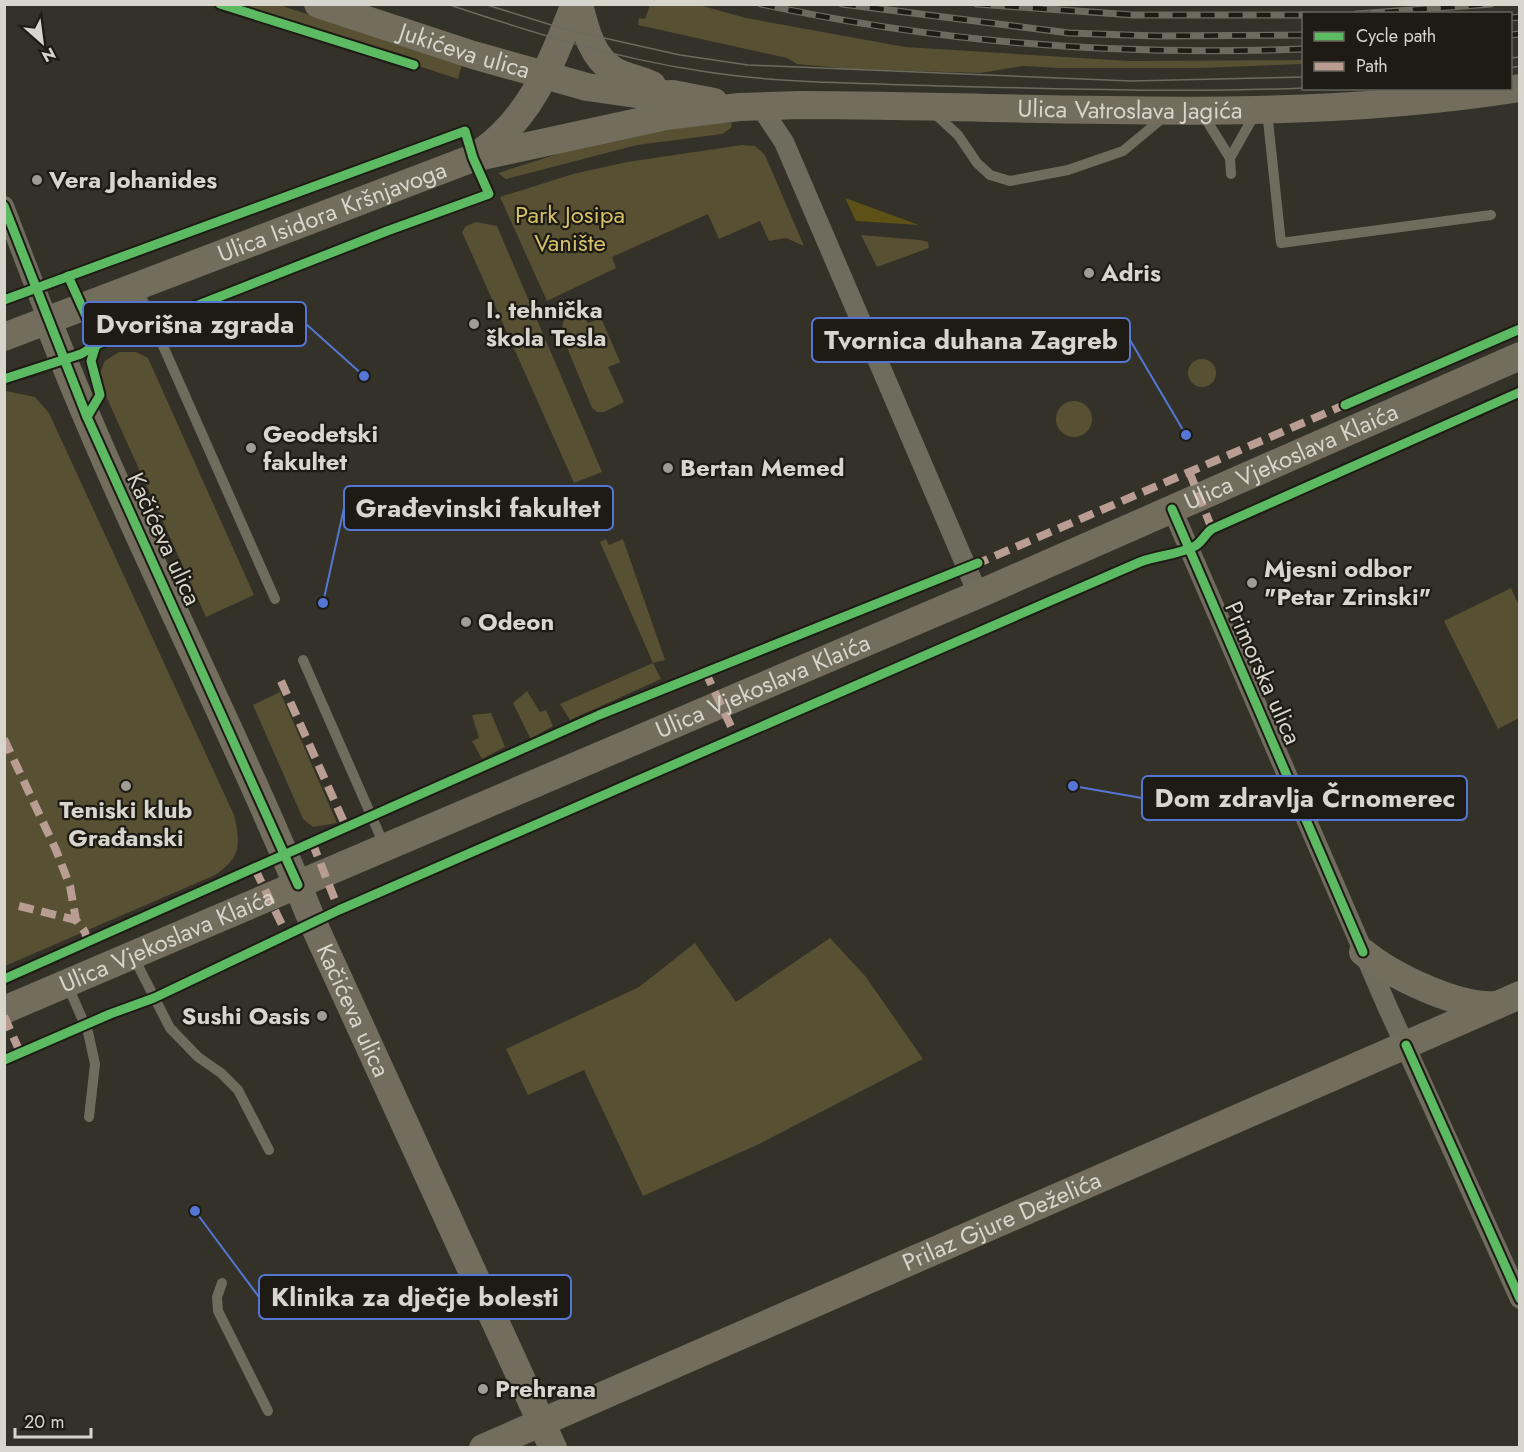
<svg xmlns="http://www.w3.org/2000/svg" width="1524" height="1452" font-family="Jost,sans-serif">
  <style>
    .green { fill: #575032 }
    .water { fill: #5d5118 }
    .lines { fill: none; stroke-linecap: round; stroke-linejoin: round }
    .lane { stroke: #6f6c5e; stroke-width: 10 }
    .street { stroke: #6f6c5e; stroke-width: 20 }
    .secondary { stroke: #726d5d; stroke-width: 28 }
    .tram { stroke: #6d6b60; stroke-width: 1.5 }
    .rail-casing { stroke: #6d6b60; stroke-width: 7 }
    .rail { stroke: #1d1b14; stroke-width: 4.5; stroke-dasharray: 14; stroke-linecap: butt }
    .quiet { stroke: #b99d93; stroke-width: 8; stroke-dasharray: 15 8; stroke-linecap: butt }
    .cycleway-casing { stroke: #1d1b14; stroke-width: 13 }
    .cycleway { stroke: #5cba63; stroke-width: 9 }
    .poi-dot { fill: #9e9c93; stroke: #1d1b14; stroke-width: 2 }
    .labels { text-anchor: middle; stroke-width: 4.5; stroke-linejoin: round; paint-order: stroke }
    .street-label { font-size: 24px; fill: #d7d5cc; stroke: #1d1b14 }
    .poi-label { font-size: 24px; font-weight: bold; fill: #d7d5cc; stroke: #1d1b14; text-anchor: start }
    .park-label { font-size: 24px; fill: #d5c169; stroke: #1d1b14 }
    .leader { fill: none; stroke: #5576d4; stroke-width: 2 }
    .callout-dot { fill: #5576d4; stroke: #1d1b14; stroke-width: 2 }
    .callout { fill: #1d1b14; stroke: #5576d4; stroke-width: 2 }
    .callout-label { font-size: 26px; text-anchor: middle; font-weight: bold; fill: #d7d5cc }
  </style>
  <rect width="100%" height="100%" fill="#333128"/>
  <g class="green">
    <polygon points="234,5 279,5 462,64 458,79"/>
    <polygon points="650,5 699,5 746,18 905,47 1129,61 1303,60 1303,64 1199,68 1060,68 1023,66 980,73 851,69 797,64 787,58 638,25 639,18 645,19"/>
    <polygon points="732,122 731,128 722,134 637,145 506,179 498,173 595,142 686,127"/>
    <polygon points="742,145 755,146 765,155 804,246 786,238 769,241 760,221 719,239 708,214 612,257 616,268 547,301 500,197 573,174 627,162"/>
    <polygon points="476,222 497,226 602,472 574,483 462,232 466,226"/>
    <polygon points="861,235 920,240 928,242 929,248 877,267"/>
    <polygon points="579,301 588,323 601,318 620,362 608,367 624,402 604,412 597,412 592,408 561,333 563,322"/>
    <polygon points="119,352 136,352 148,358 254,595 206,617 105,394 99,375 105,361"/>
    <circle cx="1202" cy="373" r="14"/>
    <path d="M6,391L35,397L49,413L234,815C241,845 241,857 215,875L5,966Z"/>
    <circle cx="1074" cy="419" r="18"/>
    <polygon points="606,539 609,545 623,539 665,660 653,663 661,679 570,720 560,704 653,663 600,542"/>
    <polygon points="1511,588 1519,606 1519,718 1498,729 1444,621"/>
    <polygon points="527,691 540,712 546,710 553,726 532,738 530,738 513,703"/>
    <polygon points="280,692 337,823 313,827 303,819 253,705"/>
    <polygon points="491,713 505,747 482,759 472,741 479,738 472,715"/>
    <polygon points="830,938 866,977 923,1059 757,1145 643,1196 584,1070 528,1095 506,1049 639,987 695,943 736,1002"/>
  </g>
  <polygon class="water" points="845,198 919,225 856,221"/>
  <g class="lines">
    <g class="lane">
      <polyline points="1267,111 1281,243 1491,215"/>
      <polyline points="934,113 958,135 977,163 990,175 1010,181 1068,170 1123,151 1164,117"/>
      <polyline points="1202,113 1230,158 1255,114"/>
      <polyline points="1230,158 1231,174"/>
      <polyline points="137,287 275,599"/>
      <polyline points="303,660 385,847"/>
      <polyline points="133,956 170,1028 198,1057 221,1073 238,1090 269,1150"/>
      <polyline points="67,984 88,1032 95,1064 89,1117"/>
      <polyline points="222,1283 217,1297 218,1311 268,1411"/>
    </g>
    <g class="street">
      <polyline points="760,106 784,142 978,594"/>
      <polyline points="4,206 48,321"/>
      <polyline points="1172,509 1387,1006 1520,1299"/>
    </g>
    <g class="secondary">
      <path id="s1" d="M318,4L473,55L587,87L643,95L673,94L714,102"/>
      <path d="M579,4C585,28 591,56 613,70C624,77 640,79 652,85"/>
      <path d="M480,153C532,117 552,61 575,4"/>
      <path id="s2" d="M48,321C127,526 231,720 313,923L553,1448"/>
      <path id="s3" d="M4,337L473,158L666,116L739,107L800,105C1040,105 1281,126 1520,88"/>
      <path d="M1363,952C1392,976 1458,1008 1496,1005"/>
      <path id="s4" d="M4,1010L986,591L1520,356"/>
      <path id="s5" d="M483,1448L1520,995"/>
    </g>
    <g class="tram">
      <path d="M447,4C530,32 614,58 701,71C781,84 864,83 945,86C1065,89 1184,93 1304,88"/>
      <polyline points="484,4 564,29 680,55 748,65 1131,81 1304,77"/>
      <polyline points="1510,58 1520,57"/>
      <polyline points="1510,68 1520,66"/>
    </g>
    <defs>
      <g id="rail">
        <path d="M761,4C939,43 1121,56 1304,49"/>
        <polyline points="842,4 1069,33 1156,36 1304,35"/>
        <polyline points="977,4 1133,15 1304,15"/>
        <polyline points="1357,14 1491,4"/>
        <polyline points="1510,18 1520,17"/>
        <polyline points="1510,35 1520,34"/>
      </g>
    </defs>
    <use href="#rail" class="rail-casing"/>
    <use href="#rail" class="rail"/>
    <g class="quiet">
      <polyline points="1189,471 1212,529"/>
      <polyline points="974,565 1349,403"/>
      <polyline points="705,671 736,737"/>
      <polyline points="281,681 347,829"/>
      <polyline points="4,739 56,850 70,886 76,920 85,932 88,943"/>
      <polyline points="312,842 339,910"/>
      <polyline points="255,869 287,935"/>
      <polyline points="19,906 76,920"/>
      <polyline points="4,1016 20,1052"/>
    </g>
    <defs>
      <g id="cycleway">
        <polyline points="220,4 414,65"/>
        <polyline points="4,206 87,417 298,885"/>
        <polyline points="68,276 92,329 96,345 91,361 100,395 87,417"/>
        <polyline points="4,300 465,131 473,158 489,194 387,231 96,345 81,354 4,379"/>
        <polyline points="1345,405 1520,329"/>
        <polyline points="1172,509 1363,952"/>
        <polyline points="4,979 599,715 978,563"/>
        <polyline points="1406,1045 1520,1299"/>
        <path d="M4,1060L110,1014L154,998L339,910L1140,562C1158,555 1178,555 1195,546C1202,542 1205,534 1212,529L1520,392"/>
      </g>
    </defs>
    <use href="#cycleway" class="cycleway-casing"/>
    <use href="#cycleway" class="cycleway"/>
  </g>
  <g class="poi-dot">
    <circle cx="37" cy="180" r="6"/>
    <circle cx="1089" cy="273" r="6"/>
    <circle cx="474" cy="324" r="6"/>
    <circle cx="251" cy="448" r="6"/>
    <circle cx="668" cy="468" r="6"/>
    <circle cx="1252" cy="583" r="6"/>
    <circle cx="466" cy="622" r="6"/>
    <circle cx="126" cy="786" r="6"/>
    <circle cx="322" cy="1016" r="6"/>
    <circle cx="483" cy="1389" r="6"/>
  </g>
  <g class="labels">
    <g class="street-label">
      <text dy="8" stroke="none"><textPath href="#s1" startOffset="154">Jukićeva ulica</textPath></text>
      <text dy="8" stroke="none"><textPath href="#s3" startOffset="1164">Ulica Vatroslava Jagića</textPath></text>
      <text dy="8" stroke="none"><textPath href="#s3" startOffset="351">Ulica Isidora Kršnjavoga</textPath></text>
      <text dy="8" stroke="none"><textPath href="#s4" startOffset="1401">Ulica Vjekoslava Klaića</textPath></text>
      <text transform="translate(164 539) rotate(65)" y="8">Kačićeva ulica</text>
      <text transform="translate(1263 673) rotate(66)" y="8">Primorska ulica</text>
      <text dy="8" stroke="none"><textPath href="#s4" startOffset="825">Ulica Vjekoslava Klaića</textPath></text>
      <text dy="8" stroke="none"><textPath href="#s4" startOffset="177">Ulica Vjekoslava Klaića</textPath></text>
      <text dy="8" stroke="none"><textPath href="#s2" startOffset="754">Kačićeva ulica</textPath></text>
      <text dy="8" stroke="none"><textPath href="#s5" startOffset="566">Prilaz Gjure Deželića</textPath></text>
    </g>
    <g class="poi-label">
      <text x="49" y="188">Vera Johanides</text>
      <text x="1101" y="281">Adris</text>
      <text x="486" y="318">I. tehnička<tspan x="486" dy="28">škola Tesla</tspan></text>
      <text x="263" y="442">Geodetski<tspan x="263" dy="28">fakultet</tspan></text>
      <text x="680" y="476">Bertan Memed</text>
      <text x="1264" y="577">Mjesni odbor<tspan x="1264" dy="28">"Petar Zrinski"</tspan></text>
      <text x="478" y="630">Odeon</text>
      <text x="126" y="818" text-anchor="middle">Teniski klub<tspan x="126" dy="28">Građanski</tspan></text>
      <text x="310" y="1024" text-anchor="end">Sushi Oasis</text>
      <text x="495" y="1397">Prehrana</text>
    </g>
    <g class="park-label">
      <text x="570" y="223">Park Josipa<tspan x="570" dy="28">Vanište</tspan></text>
    </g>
  </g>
  <path class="leader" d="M364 376L306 324M1186 435L1130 340M323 603L344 508M1073 786L1142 798M195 1211L259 1297"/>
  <g class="callout-dot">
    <circle cx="364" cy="376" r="6"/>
    <circle cx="1186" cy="435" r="6"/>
    <circle cx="323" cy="603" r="6"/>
    <circle cx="1073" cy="786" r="6"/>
    <circle cx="195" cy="1211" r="6"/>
  </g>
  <g class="callout">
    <rect x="83" y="302" width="223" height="44" rx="6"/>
    <rect x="812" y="318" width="318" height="44" rx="6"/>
    <rect x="344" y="486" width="269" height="44" rx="6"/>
    <rect x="1142" y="776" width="325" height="44" rx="6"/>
    <rect x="259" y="1275" width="312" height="44" rx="6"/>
  </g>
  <g class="callout-label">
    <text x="195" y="333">Dvorišna zgrada</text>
    <text x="971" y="349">Tvornica duhana Zagreb</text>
    <text x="478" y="517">Građevinski fakultet</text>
    <text x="1305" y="807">Dom zdravlja Črnomerec</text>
    <text x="415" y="1306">Klinika za dječje bolesti</text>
  </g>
  <rect width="1524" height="1452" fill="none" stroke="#d7d5cc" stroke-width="12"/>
  <rect x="1302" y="12" width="210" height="78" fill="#1d1b14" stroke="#67655e" stroke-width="1.5"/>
  <rect x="1314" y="32" width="30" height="9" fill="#5cba63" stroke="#67655e" stroke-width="1.5"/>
  <text x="1356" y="42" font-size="18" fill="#d7d5cc">Cycle path</text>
  <rect x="1314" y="62" width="30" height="9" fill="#b99d93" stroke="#67655e" stroke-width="1.5"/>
  <text x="1356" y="72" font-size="18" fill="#d7d5cc">Path</text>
  <g transform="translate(42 42) rotate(152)" stroke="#1d1b14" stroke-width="4.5" paint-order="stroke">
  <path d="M0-4.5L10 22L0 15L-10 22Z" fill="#d7d5cc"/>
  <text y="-9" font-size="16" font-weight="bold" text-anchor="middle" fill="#d7d5cc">N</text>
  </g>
  <path d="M15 1428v9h76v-9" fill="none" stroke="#d7d5cc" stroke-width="3"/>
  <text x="24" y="1428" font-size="18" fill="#d7d5cc" stroke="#1d1b14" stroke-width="4.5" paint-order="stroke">20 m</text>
</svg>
